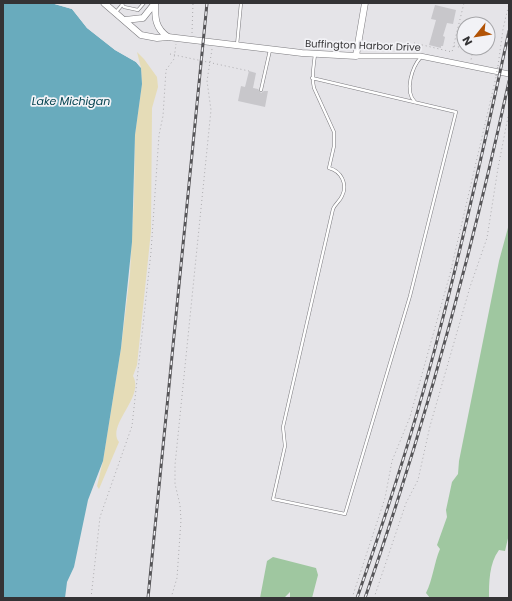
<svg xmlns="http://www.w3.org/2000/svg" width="512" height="601" font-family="Poppins,sans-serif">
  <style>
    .green { fill: #9fc7a0 }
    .sand { fill: #e5dcb7 }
    .water { fill: #69abbd }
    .pier { fill: #e5e4e8 }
    .building { fill: #c8c7cb }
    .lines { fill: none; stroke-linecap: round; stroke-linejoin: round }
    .service-casing { stroke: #7c7b7f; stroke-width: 3.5 }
    .minor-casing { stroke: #7c7b7f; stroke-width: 6 }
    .tertiary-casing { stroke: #7c7b7f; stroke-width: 7 }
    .path { stroke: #adacaf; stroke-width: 1; stroke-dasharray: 1 3; stroke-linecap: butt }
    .service { stroke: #fff; stroke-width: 2.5 }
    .minor { stroke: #fff; stroke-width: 5 }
    .tertiary { stroke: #fff; stroke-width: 6 }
    .rail-casing { stroke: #565558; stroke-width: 3 }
    .rail { stroke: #f2f2f6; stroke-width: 1.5; stroke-dasharray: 4.5; stroke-linecap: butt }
    .path-bridge { stroke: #adacaf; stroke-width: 1; stroke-dasharray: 1 3; stroke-linecap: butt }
    .labels { text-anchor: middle; stroke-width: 3.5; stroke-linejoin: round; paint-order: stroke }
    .street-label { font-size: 10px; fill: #343335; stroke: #f2f2f6 }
    .water-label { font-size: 11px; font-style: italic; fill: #044350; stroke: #f2f2f6 }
  </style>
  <rect width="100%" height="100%" fill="#e5e4e8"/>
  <g class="green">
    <path d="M509,224V534L505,551L499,550C489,563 489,583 489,598H430L426,593C433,579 434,563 440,549L437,545L447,517L446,510L452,482L458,474L459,461L499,261Z"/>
    <polygon points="273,557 316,568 318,575 312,598 290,598 290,592 284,598 260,598 267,561"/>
  </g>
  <path class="sand" d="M137,52L144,59L157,77L158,87L152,108L151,231L137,365L133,376C145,397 106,425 119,442L99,489L97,486L103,461L121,348L130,274L134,197L135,135L142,84L141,68Z"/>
  <polygon class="water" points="3,3 51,3 72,9 87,28 115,50 136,62 141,68 142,84 135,135 132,242 121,348 103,461 88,500 74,567 67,582 65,598 3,598"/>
  <polygon class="pier" points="51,3 62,3 73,7 88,27 116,48 137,60 141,68 136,62 115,50 87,28 72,9"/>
  <g class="building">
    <polygon points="435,5 456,10 453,24 447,23 443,36 445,37 443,46 441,46 441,48 429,45 436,20 431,19"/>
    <polygon points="249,71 256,73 253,88 258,89 261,93 264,91 268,91 265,107 238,101 241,86 245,87"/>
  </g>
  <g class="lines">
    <defs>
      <g id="service">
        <polyline points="121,3 124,7 138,10 144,3"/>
        <polyline points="116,12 122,5"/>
        <polyline points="237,45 241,3"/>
        <path d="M312,78L456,112L410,296L345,514L273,499L285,446L283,427L333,209C335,204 340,201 342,196C348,184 341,171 329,168L334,146V132L314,88C311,76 314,65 315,54"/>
        <polyline points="261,90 270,50"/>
        <path d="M415,102C404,91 412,67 421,57"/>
      </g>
      <polyline id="minor" points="356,56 420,56 509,74"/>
      <g id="tertiary">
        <polyline points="104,3 141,35 157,38 168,37 302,53 356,56 365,3"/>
        <path d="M155,3C155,18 155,28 168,37"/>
        <polyline points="125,20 143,18 155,3"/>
      </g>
    </defs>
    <use href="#service" class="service-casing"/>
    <use href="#minor" class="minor-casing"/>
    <use href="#tertiary" class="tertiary-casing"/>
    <g class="path">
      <polyline points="192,33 193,3"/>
      <polyline points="414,43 452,52 464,3"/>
      <polyline points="454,46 473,50 471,60"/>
      <polyline points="498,66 503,29 509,4"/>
      <polyline points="91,598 100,517 132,426 151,252 159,135 163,116 166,70 174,59 176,44"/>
      <polyline points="171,598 177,578 181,520 180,505 175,484 175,465 211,110 207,81 212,49"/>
      <polyline points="352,598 385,498 392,461 410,417 450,274 496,77"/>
      <polyline points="374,598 406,503 418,480 430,426 470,287 487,238 498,168 509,112"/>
    </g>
    <use href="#service" class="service"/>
    <use href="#minor" class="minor"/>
    <use href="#tertiary" class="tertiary"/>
    <defs>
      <g id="rail">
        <polyline points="148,598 207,3"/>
        <path d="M357,598C388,510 417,420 440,329C466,231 487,131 509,31"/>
        <path d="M365,598C424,429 471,256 509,81"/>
      </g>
    </defs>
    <use href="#rail" class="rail-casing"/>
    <use href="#rail" class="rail"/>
    <g class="path-bridge">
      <polyline points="170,54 249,71"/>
      <polyline points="496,76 498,66"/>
    </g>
  </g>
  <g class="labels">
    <g class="street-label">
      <text transform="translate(363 45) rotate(2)" y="4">Buffington Harbor Drive</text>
    </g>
    <g class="water-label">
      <text x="71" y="105">Lake Michigan</text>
    </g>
  </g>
  <rect width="512" height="601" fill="none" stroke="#343335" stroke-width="8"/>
  <g transform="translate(476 36) rotate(240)"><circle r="19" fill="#f2f2f6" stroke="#a6a6a9"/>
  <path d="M0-3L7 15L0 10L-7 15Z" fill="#b25306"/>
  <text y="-6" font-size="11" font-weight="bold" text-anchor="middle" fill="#343335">N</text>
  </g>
</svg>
